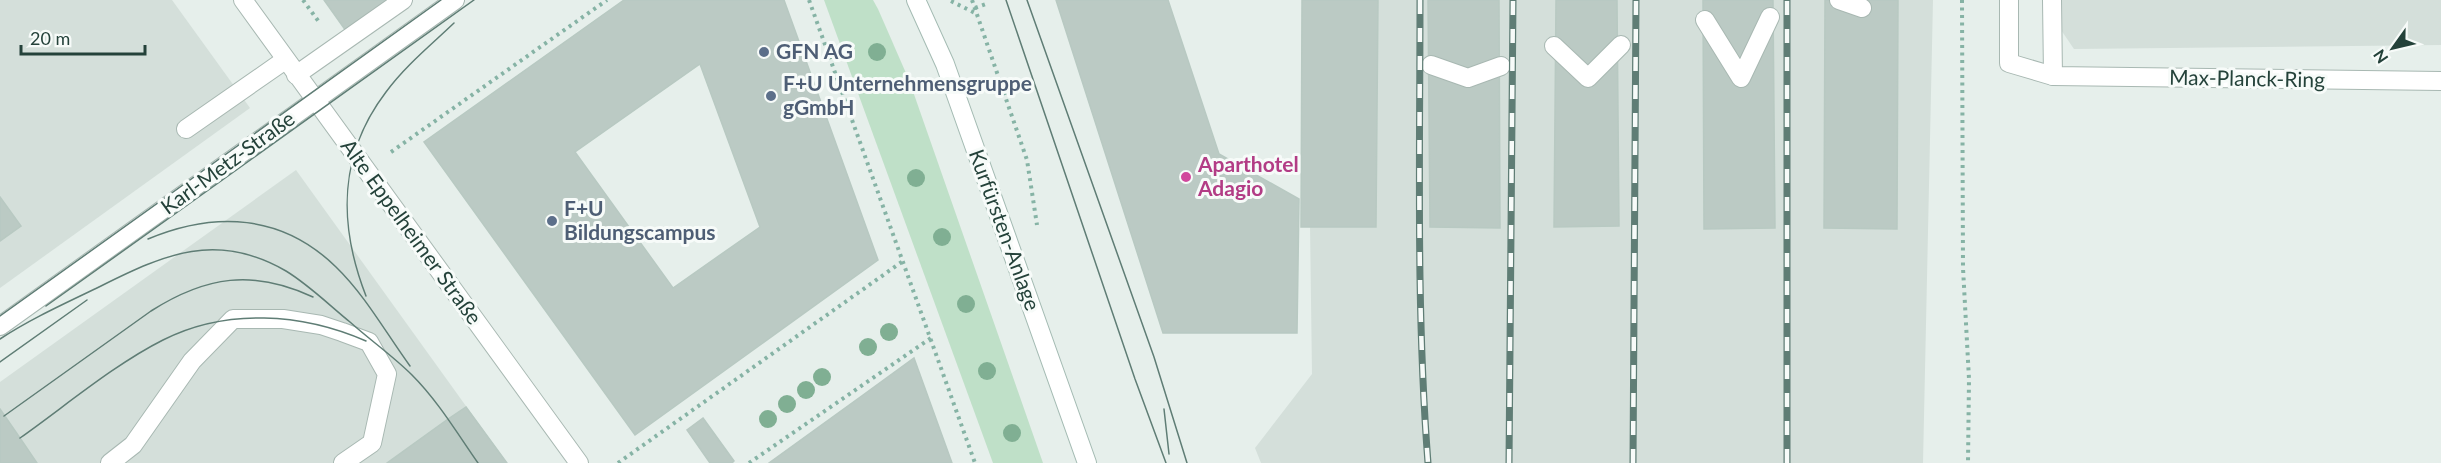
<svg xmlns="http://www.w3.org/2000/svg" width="2441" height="463" font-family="Lato,sans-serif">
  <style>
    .built { fill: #d4dfda }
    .green { fill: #bfe0c8 }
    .building { fill: #bbcac4; stroke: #b8c9c2; stroke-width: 1.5; fill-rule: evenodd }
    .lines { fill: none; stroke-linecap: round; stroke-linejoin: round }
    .service-casing { stroke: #a8b8b2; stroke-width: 20 }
    .minor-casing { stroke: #a8b8b2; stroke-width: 20 }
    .secondary-casing { stroke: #a4bbb3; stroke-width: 20 }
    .path { stroke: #86b3a5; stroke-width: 4; stroke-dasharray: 3 4.5; stroke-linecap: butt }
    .service { stroke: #fff; stroke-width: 18 }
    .minor { stroke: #fff; stroke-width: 18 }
    .secondary { stroke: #fff; stroke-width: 18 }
    .tram { stroke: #5f7d75; stroke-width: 1.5 }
    .rail-casing { stroke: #5f7d75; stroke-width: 7 }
    .rail { stroke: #f7fbf9; stroke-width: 4.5; stroke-dasharray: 14; stroke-linecap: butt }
    .tree { fill: #80af93 }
    .service-dot { fill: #5c6f8a; stroke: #f7fbf9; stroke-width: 2 }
    .hotel-dot { fill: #d1479c; stroke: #f7fbf9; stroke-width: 2 }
    .labels { text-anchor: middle; stroke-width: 6; stroke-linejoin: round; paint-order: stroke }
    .service-label { font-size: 21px; font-weight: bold; fill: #4e5e75; stroke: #f7fbf9; text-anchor: start }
    .street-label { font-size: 21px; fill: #24423a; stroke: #f7fbf9 }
    .hotel-label { font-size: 21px; font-weight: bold; fill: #b23c85; stroke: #f7fbf9; text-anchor: start }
  </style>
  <rect width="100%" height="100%" fill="#e6efeb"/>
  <g class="built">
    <polygon points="0,0 172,0 250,108 0,288"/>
    <polygon points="1307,0 1933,0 1923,463 1261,463 1255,448 1312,374"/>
    <polygon points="2059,0 2441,0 2441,45 2074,49 2059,27"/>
    <polygon points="296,170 507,463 0,463 0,382"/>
  </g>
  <polygon class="green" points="824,0 873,0 878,9 909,80 1043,463 993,463"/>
  <g class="building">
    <polygon points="324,0 389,0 346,31"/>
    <path d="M624,0H784L878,260L635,435L424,142ZM700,64L760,227L673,288L575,152Z"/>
    <polygon points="1056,0 1168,0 1219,154 1299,199 1297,333 1163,333"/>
    <polygon points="1302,0 1378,0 1376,227 1301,227"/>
    <polygon points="1428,0 1499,0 1500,228 1430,227"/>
    <polygon points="1556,0 1617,0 1619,226 1554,227"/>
    <polygon points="1703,0 1773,0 1775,228 1704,229"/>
    <polygon points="1825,0 1898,0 1897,229 1824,228"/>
    <polygon points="0,197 21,226 0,241"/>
    <polygon points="914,358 952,463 769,463 863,395"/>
    <polygon points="466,407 507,463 387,463 448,419"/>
    <polygon points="0,409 20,438 37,463 0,463"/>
    <polygon points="703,418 734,461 732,463 710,463 687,430"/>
  </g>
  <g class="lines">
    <defs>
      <g id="service">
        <polyline points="1839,0 1862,8"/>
        <polyline points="1705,20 1741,78 1770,17"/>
        <polyline points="1554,46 1588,78 1621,45"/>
        <polyline points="1431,65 1468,78 1501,66"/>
        <polyline points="296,75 403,0"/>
        <polyline points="186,129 285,60"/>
        <polyline points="110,463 133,445 192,361 233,319 283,319 321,325 342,332 369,342 387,374 372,443 343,463"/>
      </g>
      <g id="minor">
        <polyline points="243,0 579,463"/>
        <polyline points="2009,0 2009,63 2053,76 2441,81"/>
        <polyline points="2052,0 2053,76"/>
        <polyline points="0,326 455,0"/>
      </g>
      <polyline id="secondary" points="916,0 945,64 1087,463"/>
    </defs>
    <use href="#service" class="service-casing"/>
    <use href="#minor" class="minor-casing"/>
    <use href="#secondary" class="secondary-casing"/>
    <g class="path">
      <polyline points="303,0 319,22"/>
      <polyline points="809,0 975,463"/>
      <polyline points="972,0 1027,160 1037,225"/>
      <polyline points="1962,0 1963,268 1969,379 1968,463"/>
      <polyline points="951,1 977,14"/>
      <polyline points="975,8 989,3"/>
      <polyline points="391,152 607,0"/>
      <polyline points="618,463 903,261"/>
      <polyline points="749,463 931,338"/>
    </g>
    <use href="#service" class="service"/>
    <use href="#minor" class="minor"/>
    <use href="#secondary" class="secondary"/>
    <g class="tram">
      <polyline points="1006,0 1135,379 1166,463"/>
      <polyline points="1027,0 1154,357 1187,463"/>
      <path d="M148,239C215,211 282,214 336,267C365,295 386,333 410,366"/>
      <path d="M366,296C338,224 338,155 386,92C405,66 431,45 454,23"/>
      <polyline points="46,306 474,0"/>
      <polyline points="0,316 441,0"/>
      <path d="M0,339C32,318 66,303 101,286C165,254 217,231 286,271C309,285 329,305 350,322C370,340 393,356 412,375C438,401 457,433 478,463"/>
      <polyline points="0,362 87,300"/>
      <polyline points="1164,409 1169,454"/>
      <path d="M4,416L151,311C206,276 253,269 313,297"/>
      <path d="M20,438C64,407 115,364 163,340C226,308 302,313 366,341"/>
    </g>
    <defs>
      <g id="rail">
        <path d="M1420,0C1420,154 1416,309 1428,463"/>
        <polyline points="1509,463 1513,0"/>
        <polyline points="1633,463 1636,0"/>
        <polyline points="1787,463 1787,0"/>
      </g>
    </defs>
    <use href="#rail" class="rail-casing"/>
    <use href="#rail" class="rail"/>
  </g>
  <g class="tree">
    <circle cx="877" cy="52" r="9"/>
    <circle cx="916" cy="178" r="9"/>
    <circle cx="942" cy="237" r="9"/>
    <circle cx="966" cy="304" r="9"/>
    <circle cx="889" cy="332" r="9"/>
    <circle cx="868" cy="347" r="9"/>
    <circle cx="987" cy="371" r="9"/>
    <circle cx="822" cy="377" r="9"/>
    <circle cx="806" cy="390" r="9"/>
    <circle cx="787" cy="404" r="9"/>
    <circle cx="768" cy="419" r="9"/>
    <circle cx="1012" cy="433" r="9"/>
  </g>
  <g class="service-dot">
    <circle cx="764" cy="52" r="6"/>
    <circle cx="771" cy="96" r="6"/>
    <circle cx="552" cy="221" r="6"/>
  </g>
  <circle class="hotel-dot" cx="1186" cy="177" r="6"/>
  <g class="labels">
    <g class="service-label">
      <text x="776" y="59">GFN AG</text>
      <text x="783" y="91">F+U Unternehmensgruppe<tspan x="783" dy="24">gGmbH</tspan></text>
      <text x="564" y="216">F+U<tspan x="564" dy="24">Bildungscampus</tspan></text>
    </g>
    <g class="street-label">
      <text transform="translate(2247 79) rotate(1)" y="7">Max-Planck-Ring</text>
      <text transform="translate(228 163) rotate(-36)" y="7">Karl-Metz-Straße</text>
      <text transform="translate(1004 230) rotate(70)" y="7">Kurfürsten-Anlage</text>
      <text transform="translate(411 232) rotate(54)" y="7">Alte Eppelheimer Straße</text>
    </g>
    <g class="hotel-label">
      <text x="1198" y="172">Aparthotel<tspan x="1198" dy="24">Adagio</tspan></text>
    </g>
  </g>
  <g transform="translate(2393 48) rotate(236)" stroke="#f7fbf9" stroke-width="4.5" paint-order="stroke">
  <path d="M0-4.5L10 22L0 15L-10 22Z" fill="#24423a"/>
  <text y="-9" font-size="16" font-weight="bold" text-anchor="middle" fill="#24423a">N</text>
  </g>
  <path d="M21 45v9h124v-9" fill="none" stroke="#24423a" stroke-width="3"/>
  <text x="30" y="45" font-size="18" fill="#24423a" stroke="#f7fbf9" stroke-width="4.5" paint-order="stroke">20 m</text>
</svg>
